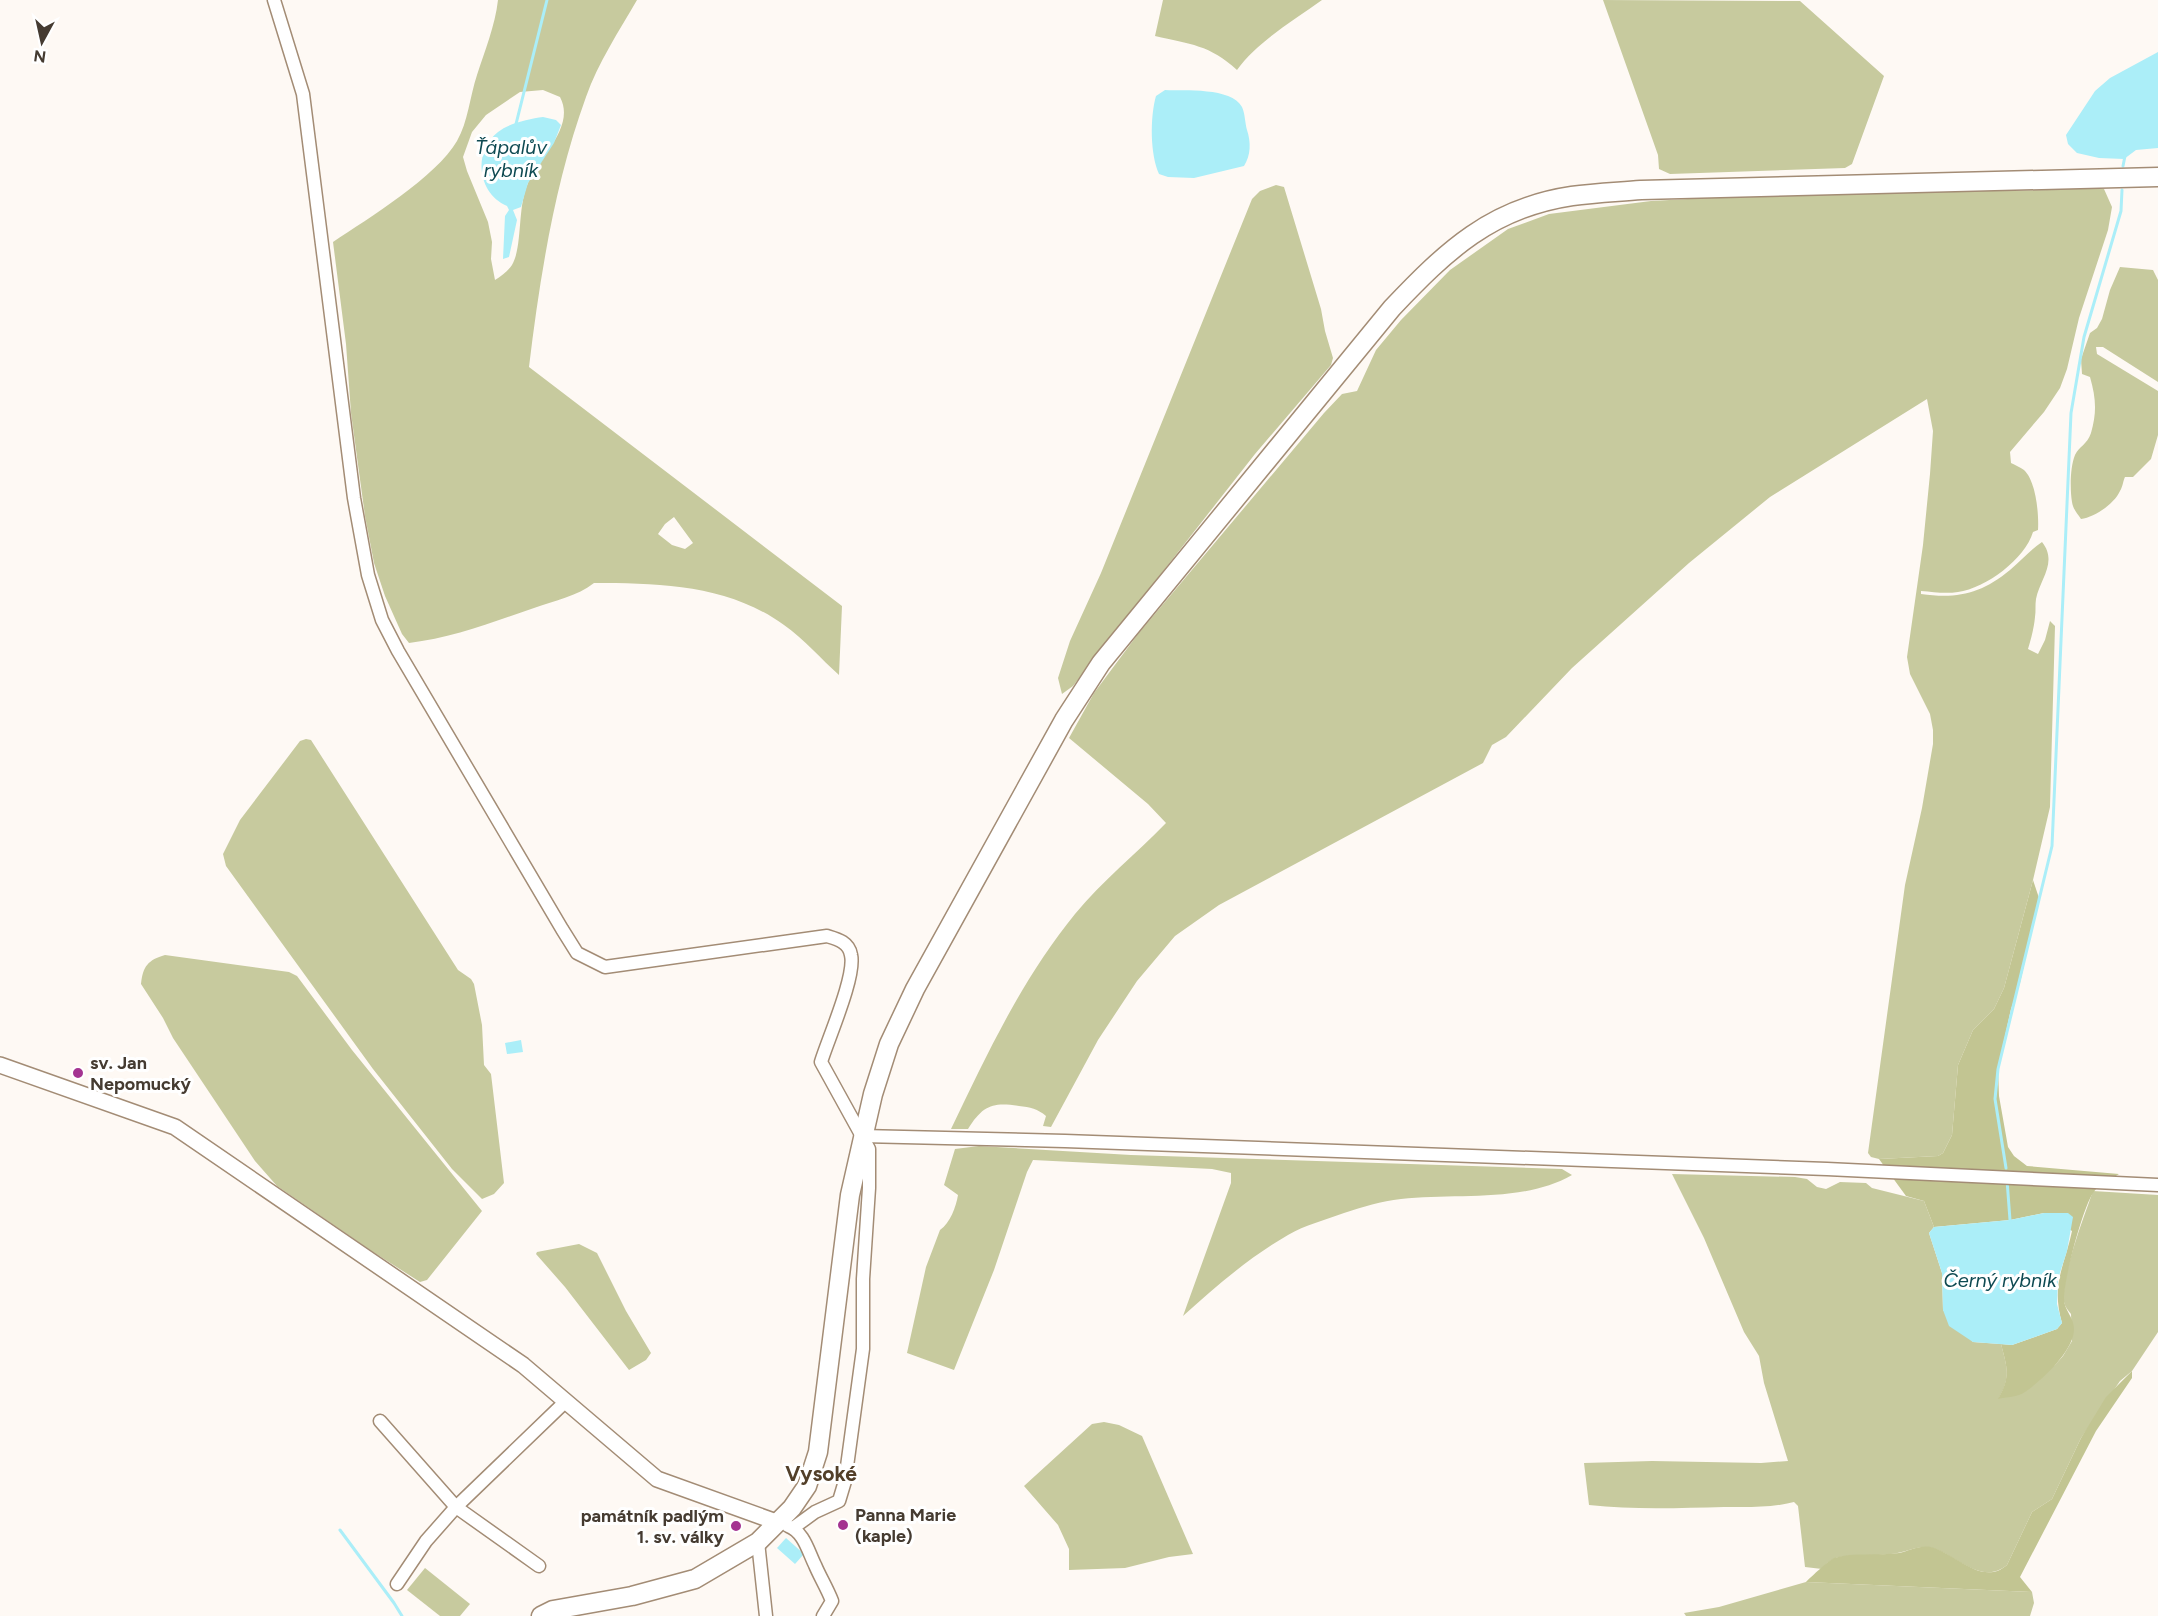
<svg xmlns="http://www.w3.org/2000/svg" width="2158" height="1616" font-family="Figtree,sans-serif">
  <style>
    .green { fill: #c7ca9e; fill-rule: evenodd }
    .forest { fill: #c2c592 }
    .water { fill: #abeef8 }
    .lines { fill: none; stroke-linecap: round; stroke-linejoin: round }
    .stream { stroke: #abeef8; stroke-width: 3 }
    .minor-casing { stroke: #a38c75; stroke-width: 15 }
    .tertiary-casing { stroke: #a38c75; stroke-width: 18 }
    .secondary-casing { stroke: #a38c75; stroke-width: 21 }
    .minor { stroke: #fff; stroke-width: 12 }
    .tertiary { stroke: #fff; stroke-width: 15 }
    .secondary { stroke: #fff; stroke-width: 18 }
    .poi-dot { fill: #a43491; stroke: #fff; stroke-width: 2 }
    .labels { text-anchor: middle; stroke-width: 6; stroke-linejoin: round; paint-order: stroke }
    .poi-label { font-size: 18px; font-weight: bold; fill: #453b31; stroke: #fff; text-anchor: start }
    .water-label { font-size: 20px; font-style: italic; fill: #0e4a52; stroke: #fff }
    .quarter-label { font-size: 21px; font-weight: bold; fill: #523f29; stroke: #fff }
  </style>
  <rect width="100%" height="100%" fill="#fef9f4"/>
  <g class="green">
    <path d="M498,0H637C619,31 598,63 586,97C555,182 540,276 529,367L842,606L839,675C821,659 804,639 784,625C729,585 660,583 594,583C578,596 553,601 534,608C493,622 452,638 409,643L402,634L385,596L374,563L365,516L351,413L346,344L333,242C369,218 436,177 457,141C468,122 470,96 477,75C485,50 495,26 498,0ZM543,90L560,97C576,127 539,157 528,183C517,207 523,246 512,265C508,271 501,276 495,280L491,259L492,242L488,222L467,171L463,157L472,132L486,115L520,92ZM674,517L693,543L685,549L672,545L658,534L665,524Z"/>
    <path d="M1163,0H1322C1293,21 1258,41 1237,70C1210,45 1190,44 1155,36Z"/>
    <polygon points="1603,0 1800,1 1884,76 1852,164 1845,168 1670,174 1659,169 1658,155"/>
    <polygon points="1276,185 1284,187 1321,309 1325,331 1333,358 1331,365 1255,454 1073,686 1062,694 1058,678 1070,641 1101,573 1252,199 1260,191"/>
    <path d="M2077,187L2104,189L2112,207L2108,230L2079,318L2067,369L2060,388L2044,412L2010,452L2011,463C2015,465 2020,467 2024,470C2036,481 2039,514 2038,530L2033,532C2025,559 1986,588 1958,592C1945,594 1934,592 1921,591V594C1957,599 1981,594 2010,570C2021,561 2030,550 2042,542C2058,562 2040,579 2036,599C2035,605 2036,611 2035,617C2034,628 2031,639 2028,649L2038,654L2045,640L2050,621L2055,626L2050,807L2033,880L2004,988L1994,1009L1973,1030L1958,1065L1952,1135L1943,1153L1938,1156L1879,1159L1871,1157L1868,1153L1905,885L1922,808L1933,744V730L1930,714L1910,674L1907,657L1923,545L1930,474L1933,431L1927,399L1770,497L1689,563L1572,668L1506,737L1492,745L1483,763L1219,905L1175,936L1137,981L1098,1040L1051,1127L1043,1126L1046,1116C1038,1109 1030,1107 1019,1106C993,1102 983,1105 968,1129H951C987,1054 1022,979 1075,914C1102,881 1136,854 1166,823L1148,804L1069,738L1094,693L1138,634L1324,413L1342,394L1357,391L1376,350L1401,320L1450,270L1508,229L1549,214L1651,201L1725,197L1789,194L2048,190Z"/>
    <path d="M2120,267L2153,270L2158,280V382L2103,347H2096L2097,354L2158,391V435L2151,459L2133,477H2125C2123,481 2123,486 2120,491C2114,504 2095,517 2081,519C2077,513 2073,509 2072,502C2070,490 2070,467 2075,455C2079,446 2087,445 2091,433C2097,412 2096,398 2090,377L2082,374L2081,359L2090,333L2097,328L2102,319L2110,290Z"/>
    <polygon points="306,739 311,740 458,970 471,979 474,984 482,1025 484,1065 491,1074 504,1183 494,1194 482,1199 452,1169 373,1069 226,866 223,854 240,820 300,741"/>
    <path d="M165,955L289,972L297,976L352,1050L482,1211L427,1280L420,1282L370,1250L277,1186L255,1161L173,1038L163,1018L141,984C143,966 148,960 165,955Z"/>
    <path d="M979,1146L1131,1155L1562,1169L1572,1175C1524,1203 1455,1193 1401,1199C1381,1201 1363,1207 1344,1213C1325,1220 1305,1225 1288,1235C1250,1257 1216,1286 1183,1316L1231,1183V1173L1212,1169L1033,1160L1027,1172L994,1270L954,1370L907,1353L926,1267L940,1230C950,1223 956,1207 958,1195L944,1185L955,1149Z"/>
    <path d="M1672,1174L1795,1177L1807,1179L1817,1187L1826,1189L1840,1182L1866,1183L1872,1188L1924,1201L1934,1227L1929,1233L1942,1273L1943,1310L1973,1342L2001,1344C2007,1367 2011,1376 1999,1398L2055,1365L2063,1356L2072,1341L2071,1314C2068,1310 2065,1307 2064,1302C2061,1276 2084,1217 2093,1191L2158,1195V1332L2132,1371L2120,1381L2081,1438L2052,1499L2032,1512L2007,1565C1980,1588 1951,1549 1927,1547C1916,1546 1903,1553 1891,1554C1874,1556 1857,1554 1840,1557C1832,1558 1827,1563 1822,1569L1805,1567L1798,1506L1794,1502C1771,1508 1748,1507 1724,1507C1680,1508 1633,1510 1589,1505L1584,1463L1652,1461L1761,1463L1788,1461L1764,1383L1759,1356L1744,1332L1704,1238Z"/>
    <polygon points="579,1244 597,1253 626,1311 651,1353 646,1360 629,1370 565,1287 536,1254 537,1252"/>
    <polygon points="1104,1422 1119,1425 1142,1436 1193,1554 1169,1557 1125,1568 1069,1570 1069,1549 1058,1525 1024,1486 1092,1424"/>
    <polygon points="425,1568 470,1604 460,1616 440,1616 407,1590"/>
    <polygon points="1806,1582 2032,1592 2034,1603 2030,1616 1686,1616 1684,1613 1719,1607"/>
  </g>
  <g class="forest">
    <path d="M2033,880L2039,898L2020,983L2011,1009L1998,1068L1999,1096L2008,1147L2014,1156L2027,1166L2119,1174C2111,1179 2098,1185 2093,1193C2082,1210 2064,1279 2064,1299C2064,1310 2074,1317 2074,1329C2074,1351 2042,1380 2025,1392C2018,1397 2006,1397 1998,1399C2011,1376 2007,1368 2001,1344L2012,1345L2057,1329L2062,1323C2051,1284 2064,1268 2072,1231L2044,1213L2010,1220L1934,1227L1924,1201L1906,1196L1879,1159L1938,1156L1943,1153L1952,1135L1958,1065L1973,1030L1994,1009L2004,988Z"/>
    <path d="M2132,1371V1378L2096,1431L2020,1577L2032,1592L1806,1582C1812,1576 1828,1561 1834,1558C1852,1552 1879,1556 1899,1553C1909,1551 1920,1545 1931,1547C1955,1553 1982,1587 2007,1565L2032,1512L2052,1499L2081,1438L2106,1397Z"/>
  </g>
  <g class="water">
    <polygon points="2158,52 2158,148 2136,150 2124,159 2099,158 2077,153 2068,144 2066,135 2095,91 2110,78"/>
    <path d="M1165,90C1185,91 1231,87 1242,107C1245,113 1245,123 1247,130C1251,142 1251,155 1244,166L1194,178L1168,177L1159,174C1150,154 1150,117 1156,96Z"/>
    <path d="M543,117L556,120L561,125L554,143L528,183L521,207L513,210L517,220L509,257L503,259L505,216L509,210L507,206C478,194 472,152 498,132C509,123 529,119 543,117Z"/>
    <polygon points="521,1040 523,1052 507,1054 505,1043"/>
    <polygon points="2044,1213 2068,1213 2073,1217 2067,1251 2058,1279 2057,1304 2062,1323 2057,1329 2012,1345 1973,1342 1949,1326 1943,1310 1942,1273 1929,1233 1934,1227 2010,1220"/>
    <polygon points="786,1538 804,1554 795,1564 777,1548"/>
  </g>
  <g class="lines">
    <g class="stream">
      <polyline points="516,124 547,0"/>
      <polyline points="2123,166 2125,156"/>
      <polyline points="2006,1168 1995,1099 1998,1069 2052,846 2071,413 2084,337 2121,211 2122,190"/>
      <polyline points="2007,1180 2010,1220"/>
      <polyline points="340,1530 394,1603 402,1616"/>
    </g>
    <defs>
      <g id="minor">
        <path d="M274,0L303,94L354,498L368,575L382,620L398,651L562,929L577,953L605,967L827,936C837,939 849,942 851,955C856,976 828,1039 821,1062L869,1149V1188L863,1279V1349L845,1481L839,1501L815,1512L793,1528"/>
        <polyline points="862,1136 1065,1141 1827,1169 2158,1185"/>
        <polyline points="380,1421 456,1507 539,1566"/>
        <path d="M788,1526C804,1532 808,1551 815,1565C820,1577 827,1588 832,1601L823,1616"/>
        <polyline points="758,1542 766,1616"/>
        <polyline points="397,1584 426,1541 456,1507 565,1402"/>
      </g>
      <polyline id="tertiary" points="0,1065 175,1127 523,1365 657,1479 779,1523"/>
      <path id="secondary" d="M541,1616L553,1610L632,1596L695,1579L758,1542L792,1508L807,1486L818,1452L850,1195L873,1094L889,1044L915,989L1064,720L1101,663L1392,308C1446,251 1491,208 1572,196C1595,193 1618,192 1641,190L2158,177"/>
    </defs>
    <use href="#minor" class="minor-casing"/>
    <use href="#tertiary" class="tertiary-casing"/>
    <use href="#secondary" class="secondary-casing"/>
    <use href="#minor" class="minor"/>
    <use href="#tertiary" class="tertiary"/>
    <use href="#secondary" class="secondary"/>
  </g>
  <g class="poi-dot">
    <circle cx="78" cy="1073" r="6"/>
    <circle cx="843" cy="1525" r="6"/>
    <circle cx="736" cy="1526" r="6"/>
  </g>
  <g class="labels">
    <g class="poi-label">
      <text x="90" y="1069">sv. Jan<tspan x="90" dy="21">Nepomucký</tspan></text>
      <text x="855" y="1521">Panna Marie<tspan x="855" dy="21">(kaple)</tspan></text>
      <text x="724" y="1522" text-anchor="end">památník padlým<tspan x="724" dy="21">1. sv. války</tspan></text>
    </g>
    <g class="water-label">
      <text x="511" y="154">Ťápalův<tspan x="511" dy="23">rybník</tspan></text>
      <text x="2000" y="1287">Černý rybník</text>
    </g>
    <g class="quarter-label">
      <text x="821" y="1481">Vysoké</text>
    </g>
  </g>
  <g transform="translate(42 42) rotate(188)" stroke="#ffffff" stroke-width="4.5" paint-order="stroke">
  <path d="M0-4.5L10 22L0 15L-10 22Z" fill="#453b31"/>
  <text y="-9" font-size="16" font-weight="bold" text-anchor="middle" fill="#453b31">N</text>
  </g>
</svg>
